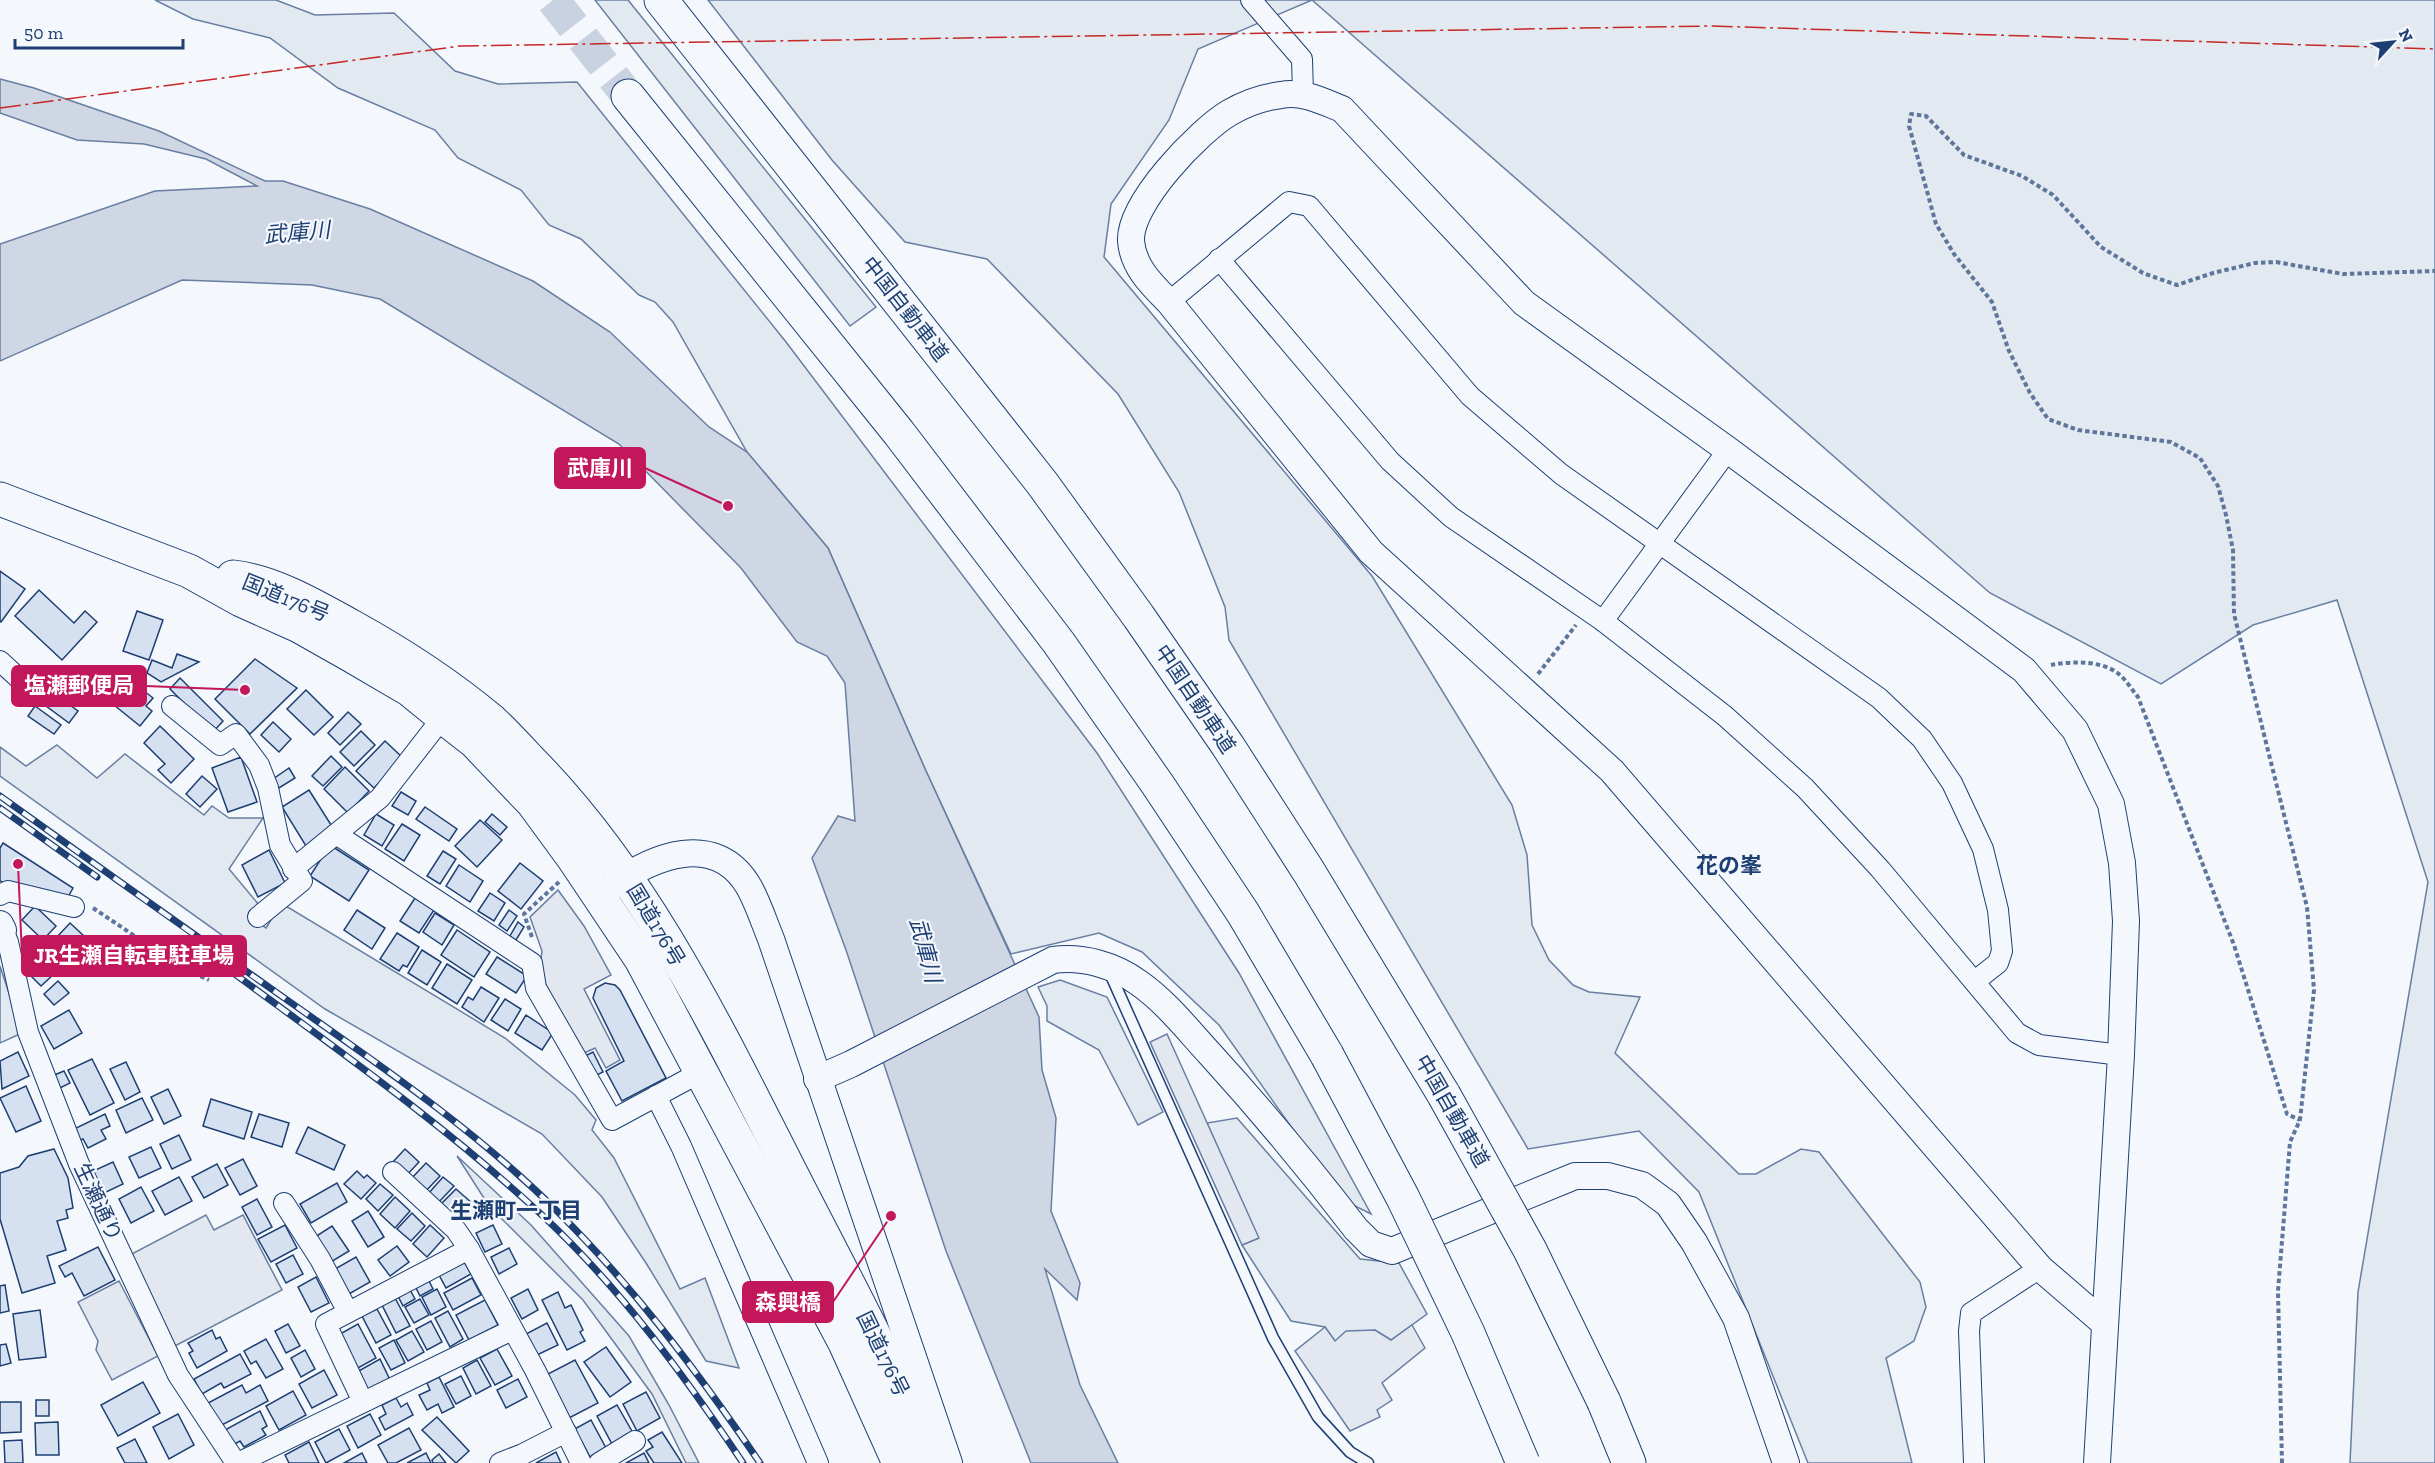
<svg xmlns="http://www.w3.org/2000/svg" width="2435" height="1463" font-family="'Zilla Slab','Noto Sans JP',serif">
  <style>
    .green { fill: #e3e9f0; stroke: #687fa3; stroke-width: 1.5 }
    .parking { fill: #e3e8f0; stroke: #687fa3; stroke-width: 1.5 }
    .water { fill: #cfd7e4; stroke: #687fa3; stroke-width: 1.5 }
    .building { fill: #d5e0f0; stroke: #1d3f73; stroke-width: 1.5 }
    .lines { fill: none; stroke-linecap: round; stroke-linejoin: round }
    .motorway-tunnel { stroke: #c9d2e0; stroke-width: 33; stroke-dasharray: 33 16; stroke-linecap: butt }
    .service-casing { stroke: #1d3f73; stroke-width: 13 }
    .minor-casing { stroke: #1d3f73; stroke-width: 22 }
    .tertiary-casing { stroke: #1d3f73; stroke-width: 28 }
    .trunk-casing { stroke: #1d3f73; stroke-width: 35 }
    .motorway-casing { stroke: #1d3f73; stroke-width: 35 }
    .path { stroke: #5e769c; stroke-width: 4; stroke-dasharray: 4.5 3; stroke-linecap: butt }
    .service { stroke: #f4f7fb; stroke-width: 10 }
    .minor { stroke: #f4f7fb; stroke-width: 20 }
    .tertiary { stroke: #f4f7fb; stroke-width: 26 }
    .trunk { stroke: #f4f7fb; stroke-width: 33 }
    .motorway { stroke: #f4f7fb; stroke-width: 33 }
    .rail-casing { stroke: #1d3f73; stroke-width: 7 }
    .rail { stroke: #f4f7fb; stroke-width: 4.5; stroke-dasharray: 14; stroke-linecap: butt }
    .motorway-bridge-casing { stroke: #1d3f73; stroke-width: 35; stroke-linecap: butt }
    .motorway-bridge { stroke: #f4f7fb; stroke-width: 33 }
    .power { stroke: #c62828; stroke-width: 1.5; stroke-dasharray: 21 4.5 3 4.5; stroke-linecap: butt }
    .labels { text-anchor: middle; stroke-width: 4.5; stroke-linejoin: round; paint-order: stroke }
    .street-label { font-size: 21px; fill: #1d3f73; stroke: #f4f7fb }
    .water-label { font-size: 22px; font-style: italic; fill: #1d3f73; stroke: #f4f7fb }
    .neighbourhood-label { font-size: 22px; font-weight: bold; fill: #1d3f73; stroke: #f4f7fb }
    .leader { fill: none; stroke: #c2185b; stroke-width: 2 }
    .callout-dot { fill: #c2185b; stroke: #f4f7fb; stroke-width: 2 }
    .callout { fill: #c2185b; stroke: #c2185b; stroke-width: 2 }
    .callout-label { font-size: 22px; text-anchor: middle; font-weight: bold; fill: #fff }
  </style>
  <rect width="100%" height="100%" fill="#f4f7fb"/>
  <g class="green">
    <polygon points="155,0 276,0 315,15 394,13 455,71 498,84 577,82 786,342 1097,753 1239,973 1371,1214 1343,1200 1219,1025 1142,952 1099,933 1011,954 926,771 828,548 747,452 673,322 655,302 639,295 581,239 549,225 521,190 458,158 435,130 338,88 270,38 193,19"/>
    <polygon points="595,0 628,0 876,307 850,326"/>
    <polygon points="708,0 2435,0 2435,1463 2350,1463 2358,1292 2428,882 2337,600 2253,625 2161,684 1990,593 1312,0 1198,49 1169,120 1111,204 1104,257 1372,576 1512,805 1527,855 1532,925 1549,960 1573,985 1589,992 1640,997 1615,1053 1739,1174 1756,1174 1801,1149 1819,1152 1920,1282 1926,1307 1914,1341 1886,1358 1912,1463 1808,1463 1699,1192 1639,1131 1528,1149 1229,640 1225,607 1179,492 1118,394 987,259 905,242 832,160"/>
    <polygon points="57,745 97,778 125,754 204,815 212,806 229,818 263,818 229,869 259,905 250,915 266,928 281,903 505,1038 575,1095 596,1120 592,1130 614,1158 680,1289 705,1278 739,1368 706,1361 646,1263 602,1197 542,1134 325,1009 0,776 0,747 26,766"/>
    <polygon points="0,966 22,1033 0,1043"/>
    <polygon points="1060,980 1107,997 1163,1112 1138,1125 1099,1050 1047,1021 1047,1006 1038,987"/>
    <polygon points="1237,1118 1360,1259 1399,1263 1427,1314 1391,1340 1375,1330 1335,1341 1325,1327 1291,1321 1242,1245 1258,1238 1207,1123"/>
    <polygon points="457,1156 531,1225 629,1336 669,1405 699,1463 686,1463 652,1394 583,1300 489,1206"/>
  </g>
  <g class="parking">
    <polygon points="558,890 584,926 611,975 584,989 620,1060 606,1068 595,1048 582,1054 545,983 540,966 542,951 530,917"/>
    <polygon points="1167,1034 1259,1238 1242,1245 1150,1042"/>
    <polygon points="206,1215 214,1230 243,1215 282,1290 173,1347 126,1257"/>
    <polygon points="119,1281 158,1356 112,1380 96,1350 98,1341 78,1302"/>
    <polygon points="1412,1325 1425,1348 1382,1383 1392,1400 1377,1410 1380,1417 1350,1431 1295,1351 1325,1327 1335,1341 1346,1331 1375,1330 1391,1340"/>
  </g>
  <polygon class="water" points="0,79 34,88 159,131 265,181 283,181 370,209 533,281 610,332 709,427 747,452 828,548 926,771 1039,1017 1042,1070 1056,1118 1051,1211 1080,1283 1077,1300 1045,1269 1080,1385 1118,1463 1031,1463 946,1251 846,950 812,858 838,816 855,821 845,683 827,656 797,642 741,568 619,444 380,299 312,285 182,280 0,361 0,244 155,191 257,186 206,159 144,144 77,140 0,113"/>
  <g class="building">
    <polygon points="0,571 25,589 1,622 0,621"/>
    <polygon points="39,590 74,623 85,611 97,622 62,660 15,616"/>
    <polygon points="137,611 163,620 149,660 123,651"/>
    <polygon points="177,654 199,662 161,682 147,673 152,660 172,668"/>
    <polygon points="255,659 297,688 250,734 215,699"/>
    <polygon points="123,674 153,698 146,706 152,711 140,726 104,697"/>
    <polygon points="180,678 223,721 213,732 170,689"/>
    <polygon points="306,690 333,717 314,735 287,709"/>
    <polygon points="50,691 78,711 69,723 42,703"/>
    <polygon points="35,706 61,725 54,734 28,716"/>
    <polygon points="348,712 361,724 340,745 328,733"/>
    <polygon points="273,722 291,739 279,752 261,735"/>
    <polygon points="160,726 194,759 171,783 158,770 165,764 144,743"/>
    <polygon points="361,731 375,745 354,766 340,752"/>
    <polygon points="385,741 403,758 374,788 356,771"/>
    <polygon points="331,756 342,767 323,786 312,776"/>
    <polygon points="241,757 257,802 228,812 212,768"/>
    <polygon points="345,767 369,791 348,813 324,789"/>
    <polygon points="289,768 295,778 279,788 273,779"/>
    <polygon points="202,776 217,789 200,807 186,794"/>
    <polygon points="309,790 333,828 306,846 282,807"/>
    <polygon points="401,792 416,801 408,815 392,806"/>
    <polygon points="425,807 457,829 449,841 416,819"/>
    <polygon points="376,814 394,825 382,846 364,835"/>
    <polygon points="492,814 507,827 500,835 485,822"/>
    <polygon points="480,820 502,840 477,867 455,846"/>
    <polygon points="402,824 420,835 404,861 385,849"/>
    <polygon points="3,843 73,888 68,897 8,885 0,881 0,848"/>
    <polygon points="330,845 369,870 349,901 310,876"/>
    <polygon points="269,850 285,883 258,897 242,865"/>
    <polygon points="443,851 456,859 440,884 427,876"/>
    <polygon points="520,863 543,881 521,909 498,891"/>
    <polygon points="459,865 483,881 470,902 446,886"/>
    <polygon points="490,893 505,903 494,921 478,911"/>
    <polygon points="415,898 434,910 419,933 400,921"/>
    <polygon points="35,906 56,926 43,940 22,920"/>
    <polygon points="357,910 385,928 372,949 344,930"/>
    <polygon points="509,910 517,916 507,931 499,925"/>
    <polygon points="435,913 454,925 442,945 423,932"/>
    <polygon points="518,922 524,927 516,940 510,936"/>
    <polygon points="70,923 84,936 57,965 43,952"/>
    <polygon points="457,930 490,952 474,977 441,955"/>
    <polygon points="397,933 419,947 407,967 403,965 399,971 380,959"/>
    <polygon points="28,945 40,959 28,970 19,960 24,955 21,951"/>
    <polygon points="422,950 441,962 427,985 408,973"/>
    <polygon points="497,957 527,976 516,993 486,974"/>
    <polygon points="42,962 54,974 41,986 29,974"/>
    <polygon points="447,964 472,980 457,1004 432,988"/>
    <polygon points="58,981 69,993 54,1005 44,994"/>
    <polygon points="605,983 615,985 620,990 666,1078 622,1101 606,1071 624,1061 593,998 596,988"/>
    <polygon points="481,987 499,998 484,1022 462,1007 468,997 473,1000"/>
    <polygon points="505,999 521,1009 508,1031 491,1020"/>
    <polygon points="69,1010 82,1033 54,1049 41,1026"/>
    <polygon points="526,1015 553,1033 542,1050 515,1033"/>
    <polygon points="18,1052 29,1076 2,1089 0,1061"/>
    <polygon points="593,1052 603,1072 595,1076 585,1056"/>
    <polygon points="92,1059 114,1103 90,1115 68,1070"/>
    <polygon points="126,1062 140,1092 125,1100 110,1069"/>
    <polygon points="64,1071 70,1083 58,1089 52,1076"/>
    <polygon points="26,1086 41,1121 16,1132 0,1098"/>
    <polygon points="168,1089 181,1116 164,1124 151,1097"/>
    <polygon points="142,1098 153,1120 126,1133 116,1110"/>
    <polygon points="211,1099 252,1112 244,1139 203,1126"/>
    <polygon points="105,1114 110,1126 101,1130 106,1139 88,1148 83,1139 78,1141 72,1130"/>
    <polygon points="259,1114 289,1123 282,1147 251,1137"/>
    <polygon points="308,1127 345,1145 334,1170 296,1153"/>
    <polygon points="179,1135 191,1160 172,1169 160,1144"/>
    <polygon points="151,1147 161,1168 139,1178 129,1157"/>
    <polygon points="54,1149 68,1178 73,1208 66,1210 68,1218 57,1221 66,1250 47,1256 55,1283 22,1293 0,1219 0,1173 19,1167 28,1156"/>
    <polygon points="405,1149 419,1162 405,1177 391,1164"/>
    <polygon points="243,1159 257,1186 240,1195 225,1168"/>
    <polygon points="113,1162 123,1184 102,1194 91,1172"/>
    <polygon points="426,1163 440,1176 425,1192 411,1179"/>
    <polygon points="217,1164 228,1185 204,1198 192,1177"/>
    <polygon points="357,1171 364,1178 367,1175 376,1183 361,1199 344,1184"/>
    <polygon points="179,1177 192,1201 165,1215 152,1191"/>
    <polygon points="443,1177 454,1186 438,1203 428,1194"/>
    <polygon points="337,1183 347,1202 311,1223 300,1204"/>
    <polygon points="380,1184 393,1195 378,1211 366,1199"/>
    <polygon points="141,1187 154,1211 131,1223 119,1199"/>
    <polygon points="456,1189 472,1203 457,1219 441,1204"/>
    <polygon points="395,1197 410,1211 395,1228 380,1214"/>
    <polygon points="257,1199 272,1227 257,1235 242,1207"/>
    <polygon points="368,1211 384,1237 368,1247 352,1221"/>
    <polygon points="412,1213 425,1226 411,1241 397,1229"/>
    <polygon points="285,1225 297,1248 271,1262 258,1239"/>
    <polygon points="430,1225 444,1238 427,1257 413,1244"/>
    <polygon points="493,1225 502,1244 485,1252 476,1233"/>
    <polygon points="332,1226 349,1251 331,1262 315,1237"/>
    <polygon points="397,1246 409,1262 390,1276 378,1260"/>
    <polygon points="98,1247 115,1280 84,1296 72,1273 65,1277 59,1266"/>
    <polygon points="509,1248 517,1264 499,1274 491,1257"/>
    <polygon points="293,1255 303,1274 286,1283 276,1264"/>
    <polygon points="356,1257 370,1282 349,1294 335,1269"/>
    <polygon points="463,1260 471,1274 446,1288 438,1273"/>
    <polygon points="316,1277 329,1303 311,1312 298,1287"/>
    <polygon points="427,1277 433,1289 420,1296 414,1284"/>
    <polygon points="472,1278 481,1295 453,1310 444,1293"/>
    <polygon points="5,1285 9,1311 0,1313 0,1286"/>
    <polygon points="409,1288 415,1299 403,1306 397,1294"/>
    <polygon points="437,1289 446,1307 431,1315 422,1297"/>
    <polygon points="528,1289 538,1310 522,1319 511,1298"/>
    <polygon points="558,1292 565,1308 571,1305 583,1330 580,1332 585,1341 567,1350 542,1300"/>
    <polygon points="395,1298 410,1326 396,1333 382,1305"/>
    <polygon points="420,1299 429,1315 414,1323 405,1307"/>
    <polygon points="485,1300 498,1325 469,1340 456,1315"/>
    <polygon points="377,1309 391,1335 376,1343 362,1316"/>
    <polygon points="40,1310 46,1357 19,1360 13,1314"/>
    <polygon points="448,1311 463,1339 450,1347 435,1318"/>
    <polygon points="431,1321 442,1342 427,1350 416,1329"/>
    <polygon points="547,1323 558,1345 537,1355 526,1334"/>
    <polygon points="288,1324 300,1346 286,1353 275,1331"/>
    <polygon points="358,1324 376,1358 358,1368 340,1334"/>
    <polygon points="212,1330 216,1339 220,1337 227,1351 197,1368 189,1353 193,1351 188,1343"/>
    <polygon points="412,1331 424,1352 408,1361 396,1340"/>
    <polygon points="266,1339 283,1369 266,1378 256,1361 251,1364 244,1351"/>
    <polygon points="394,1340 405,1363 391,1370 379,1348"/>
    <polygon points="6,1344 11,1363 0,1366 0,1345"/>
    <polygon points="606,1347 631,1382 610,1397 584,1362"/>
    <polygon points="497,1349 512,1376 495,1385 480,1358"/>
    <polygon points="305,1350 315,1369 301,1377 291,1358"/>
    <polygon points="240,1354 251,1374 224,1388 221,1383 202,1394 194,1379"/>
    <polygon points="380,1359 390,1380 366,1393 355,1373"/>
    <polygon points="477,1360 491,1386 476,1394 463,1368"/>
    <polygon points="575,1360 598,1403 569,1418 546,1375"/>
    <polygon points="324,1370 337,1395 312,1408 299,1384"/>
    <polygon points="461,1376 471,1396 456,1404 445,1384"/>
    <polygon points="439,1377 454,1407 442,1413 438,1404 427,1410 419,1395 430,1390 427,1383"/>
    <polygon points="518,1379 527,1397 506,1408 497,1390"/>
    <polygon points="143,1382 160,1413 118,1436 101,1405"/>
    <polygon points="242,1385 246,1393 260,1385 268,1401 220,1426 208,1403"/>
    <polygon points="293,1391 306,1415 279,1430 266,1406"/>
    <polygon points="646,1392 660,1418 637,1431 623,1404"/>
    <polygon points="396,1398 401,1407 407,1403 413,1415 385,1430 379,1418 386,1414 382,1405"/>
    <rect x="36" y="1400" width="13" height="16"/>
    <polygon points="0,1402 21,1402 21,1432 0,1433"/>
    <polygon points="617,1405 633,1433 612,1444 597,1416"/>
    <polygon points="260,1411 267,1426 262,1429 266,1435 244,1447 240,1441 233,1445 225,1430"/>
    <polygon points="178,1414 194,1445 169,1459 153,1427"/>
    <polygon points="370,1414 381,1435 358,1448 347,1426"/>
    <polygon points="437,1417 469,1451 456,1463 422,1430"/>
    <polygon points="591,1420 606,1448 590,1457 582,1442 578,1444 571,1431"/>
    <polygon points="58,1422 59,1455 36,1455 35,1423"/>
    <polygon points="409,1428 421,1450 396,1463 388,1463 378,1445"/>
    <polygon points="339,1429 350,1450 326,1463 315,1442"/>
    <polygon points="662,1432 682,1463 654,1463 646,1451 653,1447 648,1440"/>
    <polygon points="135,1439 147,1463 125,1463 117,1448"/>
    <polygon points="22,1440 23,1463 5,1463 4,1441"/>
    <polygon points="309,1442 319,1463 289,1463 285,1455"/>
    <polygon points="556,1452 561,1463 536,1463"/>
    <polygon points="362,1453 367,1463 344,1463"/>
    <polygon points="426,1453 431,1463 407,1463"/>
    <polygon points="644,1453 649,1463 626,1463"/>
    <polygon points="439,1454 446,1463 433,1463 432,1460"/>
  </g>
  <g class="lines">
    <polyline class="motorway-tunnel" points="553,0 628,96"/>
    <defs>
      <polyline id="service" points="1109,971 1273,1338 1318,1417 1350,1452 1368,1463"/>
      <g id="minor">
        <polyline points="1251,0 1302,59 1303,94"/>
        <polyline points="1219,259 1390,461 1451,517 1603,621 1725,716 1805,788 1880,869 2017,1033 2039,1045 2121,1055"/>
        <polyline points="1169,302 1289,202 1309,206 1470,396 1561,474 1879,698 1922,739 1952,783 1983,849 1998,910 2002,951 1998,963 1975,981"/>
        <polyline points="1603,621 1728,450"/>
        <polyline points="0,661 26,685"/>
        <polyline points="172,706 220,745 236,734 259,765 268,788 280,845 302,881 258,917"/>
        <polyline points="336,834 532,963 536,988 612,1120 701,1072"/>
        <polyline points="293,869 380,798 443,717"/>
        <polyline points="0,895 8,891 74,907"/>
        <polyline points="3,930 8,942 28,1032 79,1164 178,1375 236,1463"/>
        <polyline points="656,1096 681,1146 818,1463"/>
        <polyline points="393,1172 456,1230 469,1249 535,1370 581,1463"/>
        <polyline points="284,1203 320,1259 348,1312"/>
        <polyline points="363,1402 326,1324 469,1249"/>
        <polyline points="238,1463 512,1330"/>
        <polyline points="500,1463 523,1454 566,1432"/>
        <polyline points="599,1463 635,1441"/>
        <polyline points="1974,1463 1969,1331 1971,1313 2040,1268"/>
      </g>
      <g id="tertiary">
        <path d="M611,887C652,856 716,830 749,887C758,903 764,922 771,939L949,1463"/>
        <polyline points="0,924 3,930"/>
        <path d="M817,1079L851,1064L1053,960C1083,956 1114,965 1139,983C1166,1002 1187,1029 1210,1054C1261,1110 1310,1169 1356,1229L1371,1244L1392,1251L1575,1176H1608L1642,1185L1668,1204L1694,1242L1736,1318L1786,1463"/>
        <path d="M2097,1463L2121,1055L2126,921L2122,863L2111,804L2075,730L2024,670L1728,450L1524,303L1342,109C1322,101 1303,91 1281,95C1264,97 1244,104 1229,113C1199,131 1129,203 1131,241C1133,267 1152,285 1169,302L1371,552L1612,771L2040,1268L2105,1324"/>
      </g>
      <g id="trunk">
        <polyline points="0,499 189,571 241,600 299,626 352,656 410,690 443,717 475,742 533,803 574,859 641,959 845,1343 899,1463"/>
        <path d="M233,577C274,582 315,606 351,626C400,653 449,685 492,721C505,733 517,746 529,759C645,876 717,1028 791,1173C840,1269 892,1363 932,1463"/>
      </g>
      <g id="motorway">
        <polyline points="661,0 1042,483 1139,617 1228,746 1309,872 1444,1095"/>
        <polyline points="628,96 899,433 1059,643 1158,785 1243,913 1327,1055"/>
        <polyline points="1604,1402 1629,1463"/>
      </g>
    </defs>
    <use href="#service" class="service-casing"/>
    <use href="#minor" class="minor-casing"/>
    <use href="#tertiary" class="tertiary-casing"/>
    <use href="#trunk" class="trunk-casing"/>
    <use href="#motorway" class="motorway-casing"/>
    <g class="path">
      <path d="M2051,665C2072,661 2103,660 2120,675C2127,681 2132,690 2138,697L2234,945L2287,1114L2300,1120"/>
      <polyline points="1538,674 1576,625"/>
      <polyline points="93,908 184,969 209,980"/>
      <polyline points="532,937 524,914 559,882"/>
      <polyline points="2282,1463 2278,1291 2290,1142 2300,1120 2314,990 2307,907 2234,614 2233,550 2226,515 2218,486 2200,458 2171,442 2078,430 2048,419 2030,393 2009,351 1992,302 1954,254 1936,224 1909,126 1911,114 1926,116 1964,155 2022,176 2053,195 2101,247 2143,273 2177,285 2213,273 2255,263 2276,262 2343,274 2435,271"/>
    </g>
    <use href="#service" class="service"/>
    <use href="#minor" class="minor"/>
    <use href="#tertiary" class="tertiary"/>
    <use href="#trunk" class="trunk"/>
    <use href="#motorway" class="motorway"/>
    <defs>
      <g id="rail">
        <path d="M0,796C93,863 186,929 280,995C375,1062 472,1127 555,1209C633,1286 698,1372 760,1463"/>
        <polyline points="0,808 97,877"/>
        <path d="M232,972C338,1050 446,1126 543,1216C621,1289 684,1375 743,1463"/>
      </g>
    </defs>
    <use href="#rail" class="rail-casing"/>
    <use href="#rail" class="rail"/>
    <defs>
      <g id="motorway-bridge">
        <polyline points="1327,1055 1403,1198 1468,1333 1523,1463"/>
        <polyline points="1444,1095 1530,1250 1604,1402"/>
      </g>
    </defs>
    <use href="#motorway-bridge" class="motorway-bridge-casing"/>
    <use href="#motorway-bridge" class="motorway-bridge"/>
    <polyline class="power" points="0,108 460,46 1712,26 2435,49"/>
  </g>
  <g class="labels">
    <g class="street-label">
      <text transform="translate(905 309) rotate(52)" y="7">中国自動車道</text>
      <text transform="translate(286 598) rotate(22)" y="7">国道176号</text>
      <text transform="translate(1195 699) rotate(56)" y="7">中国自動車道</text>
      <text transform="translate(656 925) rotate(59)" y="7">国道176号</text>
      <text transform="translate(1452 1111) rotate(60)" y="7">中国自動車道</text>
      <text transform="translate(98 1202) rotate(65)" y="7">生瀬通り</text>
      <text transform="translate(883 1354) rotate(64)" y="7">国道176号</text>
    </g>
    <g class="water-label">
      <text transform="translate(297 232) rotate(-5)" y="8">武庫川</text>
      <text transform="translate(926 950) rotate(75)" y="8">武庫川</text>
    </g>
    <g class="neighbourhood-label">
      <text x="1729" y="873">花の峯</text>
      <text x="516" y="1218">生瀬町一丁目</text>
    </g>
  </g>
  <path class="leader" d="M728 506L645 468M245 690L146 686M18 864L22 956M891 1216L833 1302"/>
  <g class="callout-dot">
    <circle cx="728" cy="506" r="6"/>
    <circle cx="245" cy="690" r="6"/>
    <circle cx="18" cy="864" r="6"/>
    <circle cx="891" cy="1216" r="6"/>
  </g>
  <g class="callout">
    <rect x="555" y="448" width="90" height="40" rx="6"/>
    <rect x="12" y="666" width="134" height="40" rx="6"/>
    <rect x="22" y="936" width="224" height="40" rx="6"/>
    <rect x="743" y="1282" width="90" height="40" rx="6"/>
  </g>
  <g class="callout-label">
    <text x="600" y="476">武庫川</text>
    <text x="79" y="693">塩瀬郵便局</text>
    <text x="134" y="963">JR生瀬自転車駐車場</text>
    <text x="788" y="1310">森興橋</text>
  </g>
  <g transform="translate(2393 42) rotate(63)" stroke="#f4f7fb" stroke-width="4.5" paint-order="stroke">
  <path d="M0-4.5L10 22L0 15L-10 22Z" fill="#1d3f73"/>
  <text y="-9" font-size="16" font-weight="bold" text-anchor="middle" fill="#1d3f73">N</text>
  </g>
  <path d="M15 39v9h168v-9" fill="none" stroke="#1d3f73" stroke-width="3"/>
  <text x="24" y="39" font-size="18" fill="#1d3f73" stroke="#f4f7fb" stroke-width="4.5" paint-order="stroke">50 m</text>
</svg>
